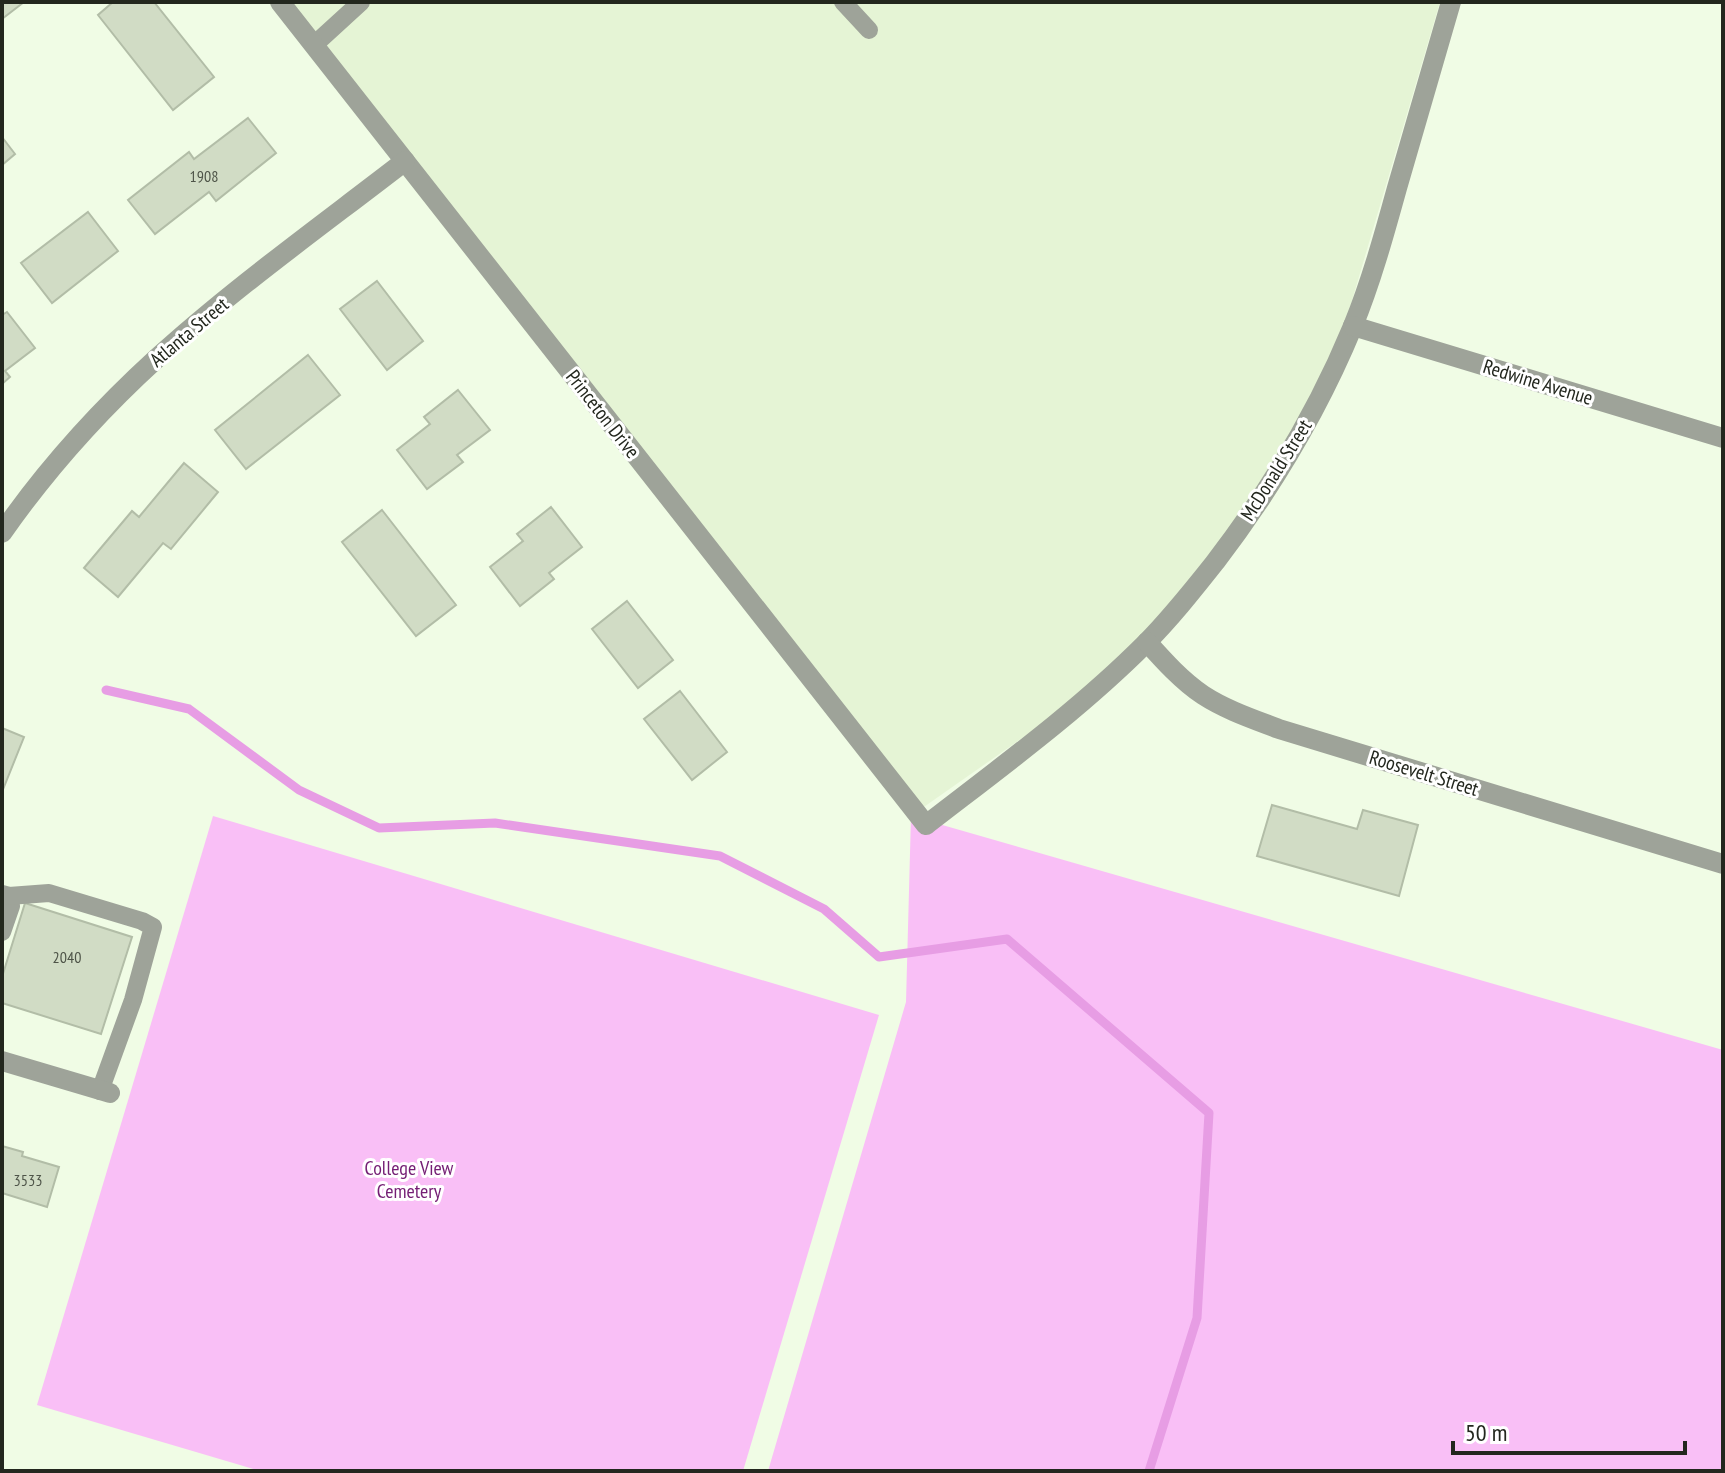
<svg xmlns="http://www.w3.org/2000/svg" width="1725" height="1473" font-family="'PT Sans Narrow',sans-serif">
  <style>
    .built { fill: #e5f4d5 }
    .green { fill: #f9bff6 }
    .lines { fill: none; stroke-linecap: round; stroke-linejoin: round }
    .stream { stroke: #e79de4; stroke-width: 9 }
    .building { fill: #d1dcc5; stroke: #b2bda7; stroke-width: 2 }
    .lane { stroke: #9ea399; stroke-width: 18 }
    .street { stroke: #9ea399; stroke-width: 20 }
    .labels { text-anchor: middle; stroke-width: 6; stroke-linejoin: round; paint-order: stroke }
    .number-label { font-size: 16px; fill: #4e5448 }
    .street-label { font-size: 20px; fill: #23271e; stroke: #fff }
    .park-label { font-size: 20px; fill: #741e74; stroke: #fff }
  </style>
  <rect width="100%" height="100%" fill="#f0fce5"/>
  <polygon class="built" points="278,2 1440,2 1343,331 1302,416 1212,562 1082,696 911,816"/>
  <g class="green">
    <polygon points="213,816 879,1015 743,1471 260,1471 37,1405"/>
    <polygon points="911,816 1723,1050 1723,1471 768,1471 906,1002"/>
  </g>
  <g class="lines">
    <polyline class="stream" points="106,690 189,709 299,790 379,828 495,823 720,856 824,909 879,957 1007,939 1209,1113 1197,1318 1149,1471"/>
  </g>
  <g class="building">
    <polygon points="2,2 24,2 2,19"/>
    <polygon points="113,2 154,2 214,77 173,110 98,15"/>
    <polygon points="248,118 276,153 216,201 209,192 155,234 128,200 189,152 194,159"/>
    <polygon points="2,137 15,154 2,165"/>
    <polygon points="88,212 118,251 52,303 21,263"/>
    <polygon points="377,281 423,341 387,370 340,309"/>
    <polygon points="7,312 35,348 5,371 10,377 2,384 2,315"/>
    <polygon points="308,355 340,395 246,469 215,430"/>
    <polygon points="458,390 490,430 457,455 463,462 427,489 397,450 430,424 424,417"/>
    <polygon points="184,463 218,492 171,549 163,543 118,597 84,568 132,511 139,517"/>
    <polygon points="551,507 582,547 549,573 554,579 520,606 490,567 523,541 517,534"/>
    <polygon points="382,510 456,605 416,636 342,542"/>
    <polygon points="627,601 673,660 638,688 592,629"/>
    <polygon points="680,691 727,752 692,780 644,719"/>
    <polygon points="2,728 24,737 2,792"/>
    <polygon points="1272,805 1357,829 1363,810 1418,825 1399,896 1257,856"/>
    <polygon points="25,903 132,937 101,1034 2,1003 2,977"/>
    <polygon points="2,1146 23,1152 22,1156 59,1167 47,1207 2,1193"/>
  </g>
  <g class="lines">
    <g class="lane">
      <polyline points="843,2 869,30"/>
      <polyline points="314,45 361,2"/>
      <polyline points="2,894 9,896 11,906 2,932"/>
      <polyline points="9,896 49,893 142,921 153,927 133,1000 100,1091"/>
    </g>
    <g class="street">
      <path d="M280,2L926,825C1001,767 1078,711 1145,644C1171,618 1193,590 1216,561C1271,489 1318,411 1353,326C1371,282 1384,235 1397,188C1415,126 1433,64 1451,2"/>
      <polyline points="1353,326 1723,438"/>
      <path d="M2,533C46,470 99,411 156,359C234,288 321,226 405,161"/>
      <path d="M1147,642C1164,661 1182,681 1203,695C1226,710 1253,719 1279,729L1723,864"/>
      <polyline points="2,1061 110,1093"/>
    </g>
  </g>
  <g class="labels">
    <g class="number-label">
      <text x="204" y="182">1908</text>
      <text x="67" y="963">2040</text>
      <text x="28" y="1186">3533</text>
    </g>
    <g class="street-label">
      <text transform="translate(189 332) rotate(-40)" y="7">Atlanta Street</text>
      <text transform="translate(1538 382) rotate(17)" y="7">Redwine Avenue</text>
      <text transform="translate(603 414) rotate(52)" y="7">Princeton Drive</text>
      <text transform="translate(1276 470) rotate(-58)" y="7">McDonald Street</text>
      <text transform="translate(1424 773) rotate(17)" y="7">Roosevelt Street</text>
    </g>
    <g class="park-label">
      <text x="409" y="1175">College View<tspan x="409" dy="23">Cemetery</tspan></text>
    </g>
  </g>
  <rect width="1725" height="1473" fill="none" stroke="#23271e" stroke-width="8"/>
  <path d="M1453 1441v12h232v-12" fill="none" stroke="#23271e" stroke-width="4"/>
  <text x="1465" y="1441" font-size="24" fill="#23271e" stroke="#ffffff" stroke-width="6" paint-order="stroke">50 m</text>
</svg>
